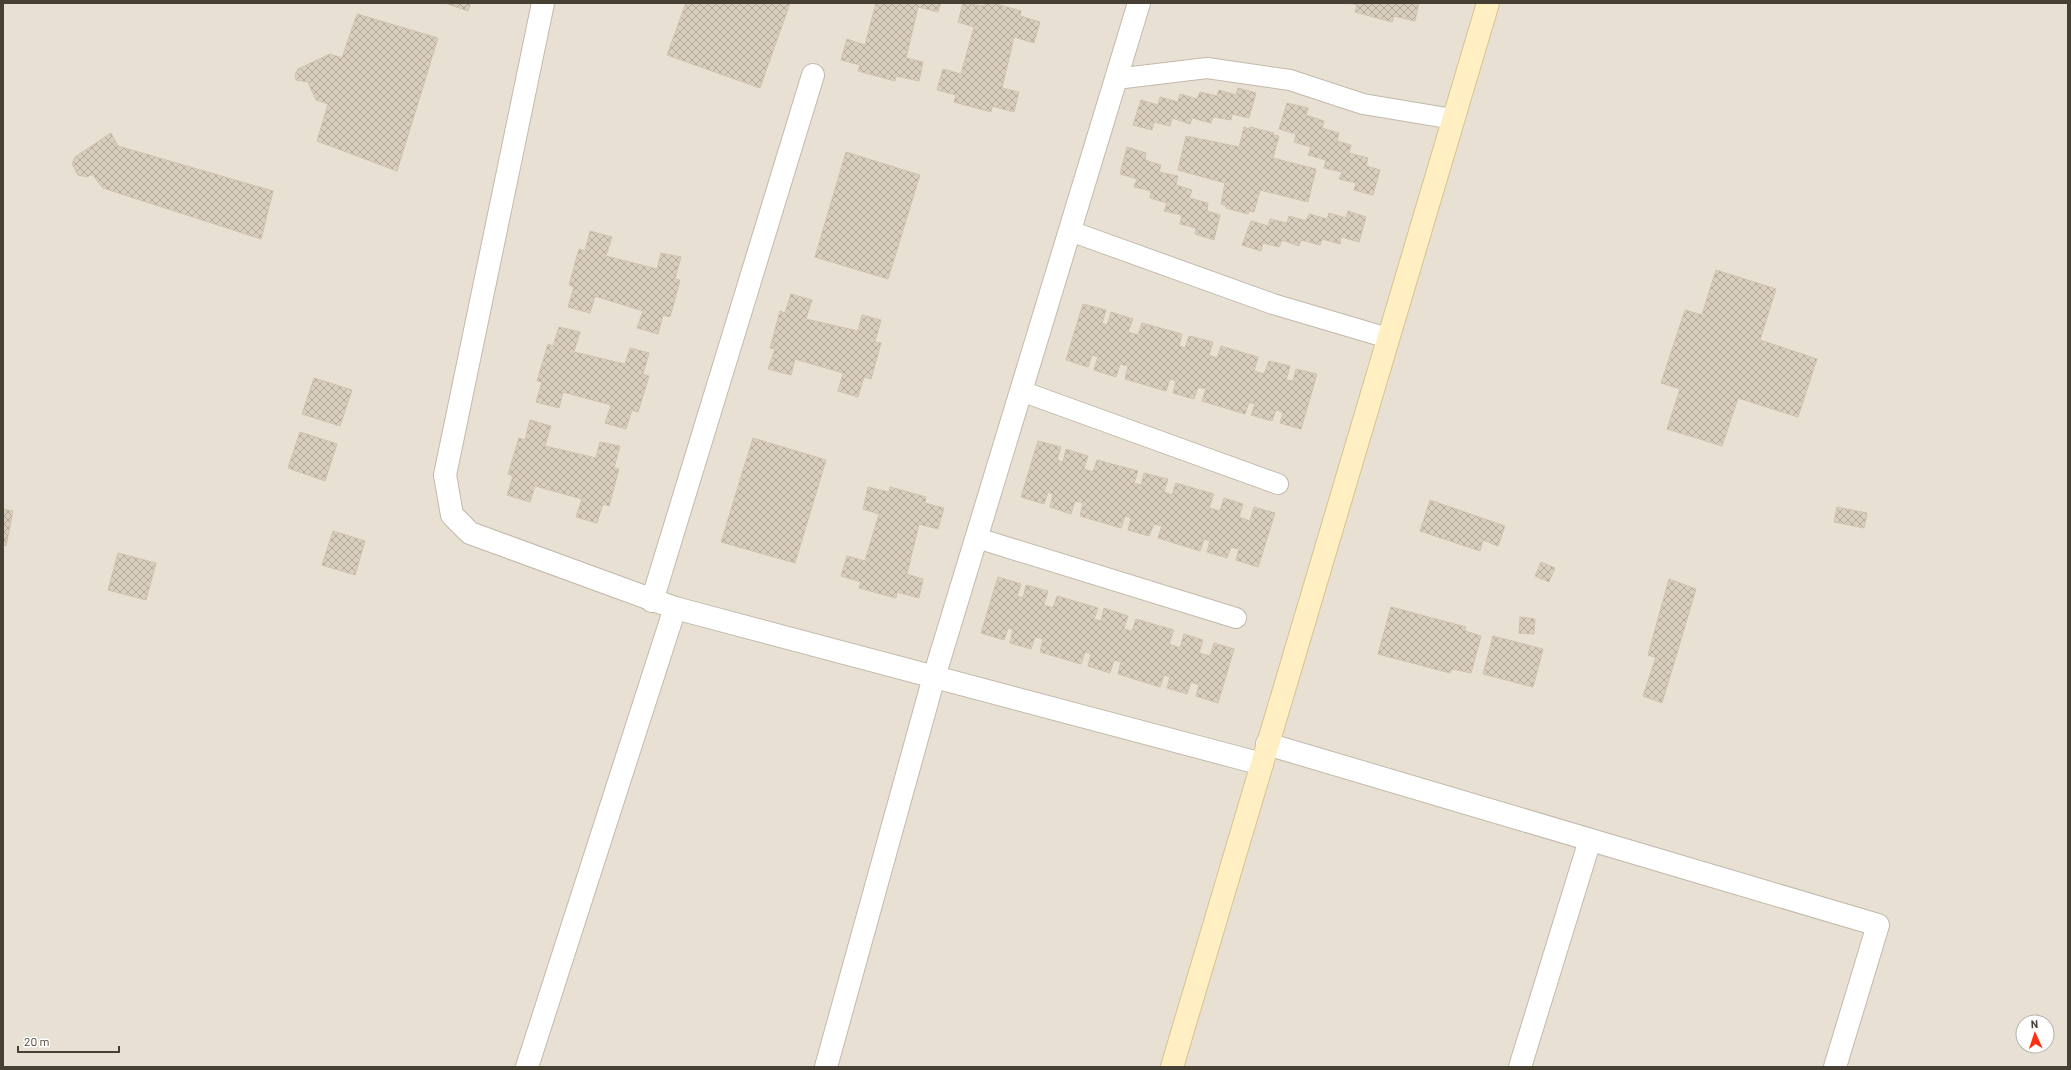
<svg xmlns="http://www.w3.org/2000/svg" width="2071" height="1070" font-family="Barlow,sans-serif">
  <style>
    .residential { fill: #e8e1d3; fill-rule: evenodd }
    .building { fill: url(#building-cross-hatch); stroke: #d1c2ac }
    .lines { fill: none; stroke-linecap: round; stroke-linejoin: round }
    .lane-casing { stroke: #c2b9aa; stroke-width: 22 }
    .street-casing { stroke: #c2b9aa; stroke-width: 24 }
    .secondary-casing { stroke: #d6c392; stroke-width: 24 }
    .lane { stroke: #fff; stroke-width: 20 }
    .street { stroke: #fff; stroke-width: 22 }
    .secondary { stroke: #ffefc3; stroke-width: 22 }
  </style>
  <defs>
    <pattern id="building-cross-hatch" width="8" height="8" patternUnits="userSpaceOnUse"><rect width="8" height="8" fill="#d9cdbd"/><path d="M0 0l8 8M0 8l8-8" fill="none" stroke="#b2a89a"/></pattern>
  </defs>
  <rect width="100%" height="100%" fill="#f3efe5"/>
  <path class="residential" d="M3,3H2068V1067H3ZM2023,1022H2047V1046H2023Z"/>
  <g class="building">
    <polygon points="445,3 471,3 468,11"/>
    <polygon points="686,3 790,3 760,88 667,55"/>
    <polygon points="876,3 941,3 938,12 918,7 906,58 923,62 919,81 896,76 895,81 858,71 860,65 841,60 847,39 865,45"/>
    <polygon points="963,3 984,6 985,3 993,3 1021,11 1020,16 1040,22 1034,43 1014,37 1002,88 1019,92 1014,112 992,106 991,112 954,102 956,95 937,90 943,69 961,74 974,27 958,22"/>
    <polygon points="1348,3 1419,3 1415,21 1394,16 1392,22 1355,12 1357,5"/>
    <polygon points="357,14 438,38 397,171 317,141 328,104 316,100 308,82 296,80 295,75 298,69 330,54 342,58"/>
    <polygon points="1238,88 1256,93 1249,118 1232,114 1231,120 1213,117 1211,123 1192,118 1190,124 1172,118 1170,126 1154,122 1152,130 1133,125 1141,100 1158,105 1160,97 1178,102 1180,94 1197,99 1200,92 1217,96 1219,90 1236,95"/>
    <polygon points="1287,103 1308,108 1306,115 1324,121 1322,128 1339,133 1337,141 1351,145 1349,153 1368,158 1366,166 1380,170 1373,195 1354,190 1356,183 1339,179 1342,172 1324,168 1326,160 1308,155 1311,147 1294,142 1296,134 1279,129"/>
    <polygon points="1244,127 1249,129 1250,127 1274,133 1273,135 1279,136 1273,158 1316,169 1308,202 1260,190 1254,212 1249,211 1248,214 1226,208 1226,206 1221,204 1225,183 1178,170 1186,136 1239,147"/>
    <polygon points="111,133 118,146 273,191 261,239 103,188 92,174 87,177 78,175 72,164 75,157"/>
    <polygon points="1127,147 1146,153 1145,160 1161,165 1159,172 1178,176 1176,185 1192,190 1189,198 1208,203 1207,211 1220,215 1214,240 1195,234 1196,228 1180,224 1182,215 1164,211 1167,203 1150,198 1151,191 1134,187 1137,179 1120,174"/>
    <polygon points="846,152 920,175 888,279 815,257"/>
    <polygon points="1348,211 1366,217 1359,242 1341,237 1340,244 1322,239 1320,245 1301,240 1299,246 1282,240 1279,247 1263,243 1261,251 1242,245 1251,221 1268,226 1270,219 1287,223 1289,216 1306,221 1309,214 1327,219 1329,213 1346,218"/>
    <polygon points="590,231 612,237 606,256 657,269 661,253 681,257 675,279 680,280 670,317 663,315 658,334 637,328 643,311 595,296 590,313 568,307 574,287 569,285 579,249 585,251"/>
    <polygon points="1716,270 1776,289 1760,340 1817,359 1798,417 1738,398 1722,446 1667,429 1680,389 1661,383 1685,310 1702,315"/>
    <polygon points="791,294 812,300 806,319 858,331 862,315 881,320 875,342 881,343 871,379 864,377 858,397 838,391 843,373 795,359 791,375 768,369 775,349 770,348 780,311 785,313"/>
    <polygon points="1083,304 1106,310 1102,323 1107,325 1111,312 1133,319 1128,332 1138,335 1142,323 1182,334 1179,346 1185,348 1189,336 1213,342 1209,355 1217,358 1221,346 1258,357 1254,371 1264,374 1269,361 1290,366 1286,380 1293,381 1296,369 1317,374 1301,429 1280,423 1283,412 1276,410 1272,421 1251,415 1255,404 1249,402 1245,414 1202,401 1206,389 1198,387 1194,399 1173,393 1176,381 1170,379 1166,391 1125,379 1128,366 1120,364 1116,377 1094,370 1098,357 1092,355 1088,367 1066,360"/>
    <polygon points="559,327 580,332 574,352 625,364 630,348 649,353 643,374 649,376 638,412 632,410 626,429 605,423 611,405 563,392 559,408 536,402 542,382 537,381 548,344 553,346"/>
    <polygon points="314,378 352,390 340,426 302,414"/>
    <polygon points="530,420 551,426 545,446 596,458 600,442 620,446 614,468 619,469 609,506 603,504 597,523 576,517 582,499 535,486 530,502 507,495 513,476 508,474 519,438 525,440"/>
    <polygon points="300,432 337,444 325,481 288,468"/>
    <polygon points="753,438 826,460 795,563 721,542"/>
    <polygon points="1038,441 1061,447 1057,460 1063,462 1066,449 1088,456 1084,469 1093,472 1097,460 1138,471 1134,483 1141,485 1144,473 1168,479 1164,492 1172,495 1176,483 1214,494 1209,508 1220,511 1224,498 1243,504 1239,517 1250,521 1254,507 1275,513 1258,567 1236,560 1239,549 1231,547 1227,558 1207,552 1210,541 1204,539 1200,551 1158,538 1162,526 1154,524 1149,536 1128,530 1131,518 1125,516 1121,528 1080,516 1083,503 1075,501 1071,514 1050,507 1053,494 1048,492 1044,504 1021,497"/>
    <polygon points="868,487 889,492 890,487 926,497 925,503 944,508 938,529 919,524 907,574 923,579 919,598 897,592 896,598 859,588 861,582 841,576 847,556 865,561 879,514 863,509"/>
    <polygon points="1430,500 1505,526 1498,546 1483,540 1480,551 1420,531"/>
    <polygon points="1837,507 1867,513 1864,528 1834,522"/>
    <polygon points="3,509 13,511 6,546 3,545"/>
    <polygon points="333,531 365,541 355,575 322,565"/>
    <polygon points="118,553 156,563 146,600 108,590"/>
    <polygon points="1541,562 1555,568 1549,582 1535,576"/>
    <polygon points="998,577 1021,584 1017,596 1023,598 1026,585 1048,591 1044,605 1053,608 1057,596 1098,608 1094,619 1101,621 1104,608 1128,616 1124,629 1132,631 1136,619 1174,630 1169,644 1180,648 1184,634 1203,640 1199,653 1210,656 1214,643 1234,649 1218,703 1196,696 1199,685 1191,682 1187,694 1167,688 1170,677 1164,675 1160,687 1118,674 1121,662 1114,660 1110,673 1088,666 1091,654 1085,652 1081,664 1040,652 1043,639 1035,637 1031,649 1010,643 1013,629 1008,628 1004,640 981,633"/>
    <polygon points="1669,579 1696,589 1674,663 1648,655"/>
    <polygon points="1391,607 1466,627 1465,631 1481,636 1471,673 1452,669 1450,673 1378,654"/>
    <polygon points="1520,617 1535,619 1534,634 1519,633"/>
    <polygon points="1493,636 1543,649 1533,687 1483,674"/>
    <polygon points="1656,657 1674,663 1662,703 1643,696"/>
  </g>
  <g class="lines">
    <defs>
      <g id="lane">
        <polyline points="1116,79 1207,68 1290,80 1363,104 1453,119"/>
        <polyline points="1070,231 1273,304 1388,338"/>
        <polyline points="1021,391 1278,484"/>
        <polyline points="977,538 1236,618"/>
      </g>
      <g id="street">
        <polyline points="543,3 445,475 452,515 470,533 675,608 1262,764"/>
        <polyline points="652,601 813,75"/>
        <polyline points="1267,744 1878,925 1835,1067"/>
        <polyline points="527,1067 675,608"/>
        <polyline points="826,1067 934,677 1139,3"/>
        <polyline points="1520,1067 1590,840"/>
      </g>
      <polyline id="secondary" points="1172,1067 1488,3"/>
    </defs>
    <use href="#lane" class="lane-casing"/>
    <use href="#street" class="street-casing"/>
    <use href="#secondary" class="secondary-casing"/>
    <use href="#lane" class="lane"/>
    <use href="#street" class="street"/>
    <use href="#secondary" class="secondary"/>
  </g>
  <rect width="2071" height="1070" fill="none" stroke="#463f34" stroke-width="8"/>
  <g transform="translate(2035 1034) rotate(357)"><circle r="19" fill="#ffffff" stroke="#b5b2ae"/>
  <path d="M0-3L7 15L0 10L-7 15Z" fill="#ff2f10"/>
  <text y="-6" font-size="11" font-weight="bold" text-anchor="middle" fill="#463f34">N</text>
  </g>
  <path d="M18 1046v6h101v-6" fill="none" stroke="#463f34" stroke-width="2"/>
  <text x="24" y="1046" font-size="12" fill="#463f34" stroke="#ffffff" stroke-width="3" paint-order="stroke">20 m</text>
</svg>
